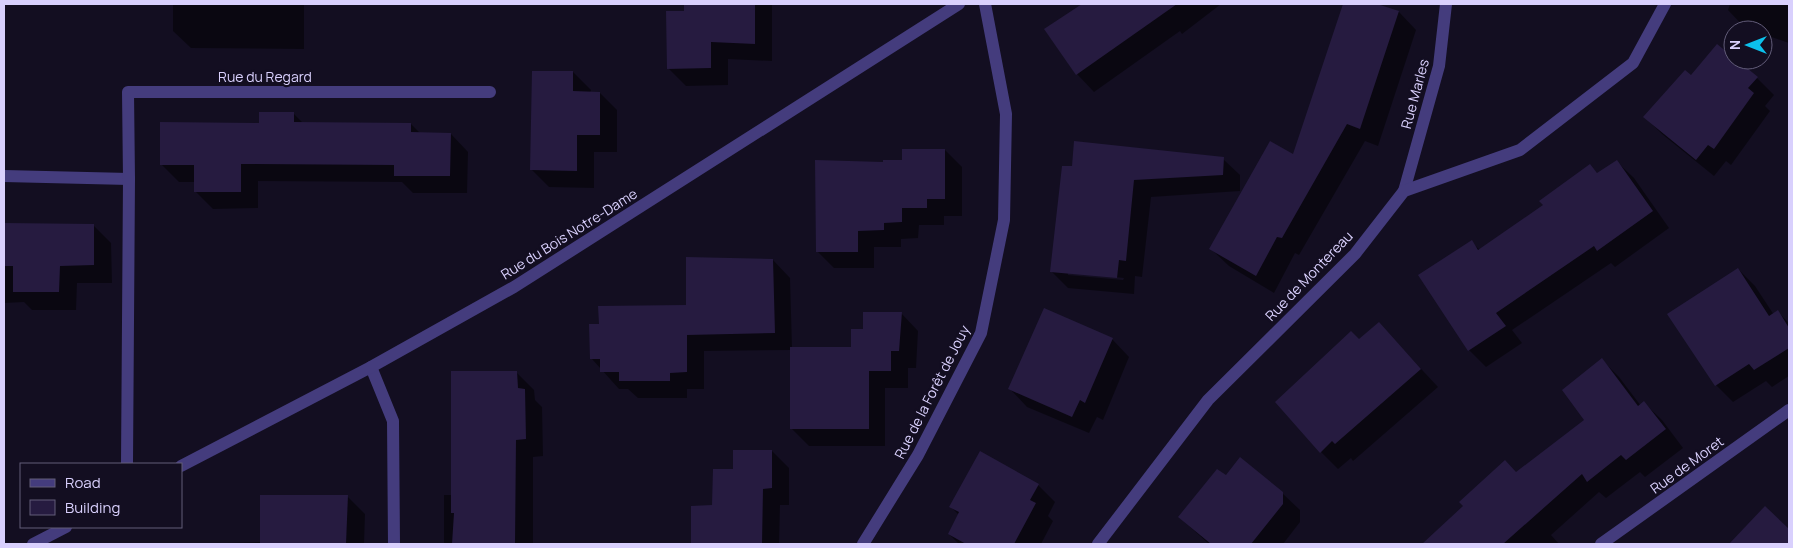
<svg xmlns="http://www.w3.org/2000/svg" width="1793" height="548" font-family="Manrope,sans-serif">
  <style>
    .shadow { fill: #0007; fill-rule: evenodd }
    .building { fill: #261b40 }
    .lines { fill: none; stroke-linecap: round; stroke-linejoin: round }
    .minor { stroke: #443c7d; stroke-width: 12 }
    .labels { text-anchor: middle; stroke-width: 4.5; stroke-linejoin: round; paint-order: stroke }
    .street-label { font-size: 14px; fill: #d9d0fd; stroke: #130e21 }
  </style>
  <rect width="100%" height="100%" fill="#130e21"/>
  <g class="shadow">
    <polygon points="173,4 304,4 304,49 191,48 173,31"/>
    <polygon points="685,4 772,4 772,61 728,59 728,85 686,86 668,68 685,13"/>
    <polygon points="1084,4 1221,4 1182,34 1180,31 1094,92 1077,74 1045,30"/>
    <polygon points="1345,4 1373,4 1399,12 1416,30 1378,146 1365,141 1299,255 1295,253 1274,293 1229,266 1211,249 1294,156"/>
    <polygon points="1730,4 1789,4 1789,43 1763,34 1763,30 1751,30 1745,28 1728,10"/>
    <polygon points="1733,58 1733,60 1735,60 1757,78 1774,95 1765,106 1770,111 1731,165 1726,161 1714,176 1662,134 1645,117 1692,77"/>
    <polygon points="573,72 591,90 590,93 600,93 617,110 617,152 594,152 594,188 549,187 531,169"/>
    <polygon points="294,114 303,123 411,124 420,133 451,134 468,152 467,193 413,193 402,182 258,181 258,208 213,209 196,192 196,182 179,182 161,164 260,124"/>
    <polygon points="945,150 962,167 962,216 944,216 944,225 919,225 918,238 901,239 901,247 874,247 874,268 834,268 817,251 885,163 903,161"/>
    <path d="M1223,159L1240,175V191L1151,197L1142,277L1135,276L1134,294L1068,288L1051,271L1064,167ZM1068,272L1124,278L1123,280L1068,275Z"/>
    <polygon points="1617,162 1634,178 1669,228 1615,267 1611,263 1512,330 1522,343 1486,367 1469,350 1471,242 1480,250 1544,206 1590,166 1598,174"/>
    <polygon points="4,224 93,225 111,243 112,283 77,283 76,310 32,310 24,302 4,303"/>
    <polygon points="773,260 790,278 792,348 852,348 864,330 901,313 918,331 916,368 908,368 908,388 885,388 885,446 809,446 791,428 791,350 704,351 704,389 687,389 687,398 638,398 628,389 619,389 592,359 600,325 688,306"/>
    <polygon points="1738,269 1755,286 1774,315 1778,312 1789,323 1789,376 1772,387 1766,381 1733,402 1716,385"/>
    <polygon points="1112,339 1129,357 1103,420 1097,417 1089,433 1027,407 1010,389"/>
    <polygon points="1359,341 1396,342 1438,387 1353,461 1351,458 1338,469 1321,452"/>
    <polygon points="1602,360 1619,377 1641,406 1644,403 1662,420 1683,448 1645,477 1640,472 1606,498 1599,492 1551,535 1559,544 1424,544 1465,507 1516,473 1586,420"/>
    <polygon points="516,372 534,390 535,400 542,407 543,456 533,457 533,544 444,544 444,495 452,495"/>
    <polygon points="772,451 789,468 789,505 780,505 779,544 692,544 692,507 713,506 734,470"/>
    <polygon points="1226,477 1282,493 1300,510 1300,522 1283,544 1209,544 1179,517"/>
    <polygon points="1038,485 1055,502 1048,516 1053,521 1041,544 959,544 949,534 959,515 951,507"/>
    <polygon points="347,496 365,514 364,544 187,544 261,542"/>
    <polygon points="1765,507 1789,531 1789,544 1730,544"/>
  </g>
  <g class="building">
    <polygon points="684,4 755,4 755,44 711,42 711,68 667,69 666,11 684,11"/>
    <polygon points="1082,4 1177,4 1076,75 1044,29"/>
    <polygon points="1343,4 1377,4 1399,11 1360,129 1347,124 1282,238 1277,237 1256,276 1209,249 1270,141 1293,154"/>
    <polygon points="1717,44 1733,57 1733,60 1737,60 1758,77 1748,88 1754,93 1714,149 1708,145 1696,160 1643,117 1685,70 1691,75"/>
    <polygon points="532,71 573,71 573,91 600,92 600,135 577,135 577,171 530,170"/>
    <polygon points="259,112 294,112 294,122 411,123 411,132 451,133 450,176 394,176 394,165 241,164 241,192 194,192 194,165 160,165 160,122 259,123"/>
    <polygon points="1074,141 1224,157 1223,175 1134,180 1126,261 1119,260 1117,278 1050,272 1062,166 1072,166"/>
    <polygon points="902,149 945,149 945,199 927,199 927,208 902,208 902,222 884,223 884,230 858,231 858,252 816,252 815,160 883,162 883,160 902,160"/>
    <polygon points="1617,160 1653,211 1597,251 1594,246 1496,313 1506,326 1468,351 1418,275 1472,240 1478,250 1543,205 1539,201 1590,164 1597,173"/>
    <polygon points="4,223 94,224 94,265 60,266 59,292 13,292 13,266 4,266"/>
    <polygon points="686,257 773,259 775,333 687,335 687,372 670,373 670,381 619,381 619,372 600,372 600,359 590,359 589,324 599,324 598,306 686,305"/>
    <polygon points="1738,268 1769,316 1778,310 1789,328 1789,348 1754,370 1749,364 1715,386 1667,314"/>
    <polygon points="1044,308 1113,338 1085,403 1080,400 1072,417 1008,389"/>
    <polygon points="863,312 902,312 899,351 891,351 891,371 869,371 869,429 790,429 790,347 851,347 851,329 863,329"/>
    <polygon points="1379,322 1421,369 1335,444 1332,441 1320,453 1275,402 1351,331 1359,339"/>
    <polygon points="1602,358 1638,406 1644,401 1666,429 1626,460 1621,455 1587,482 1582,474 1503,544 1422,544 1463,506 1459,502 1505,460 1516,472 1584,420 1562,390"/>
    <polygon points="451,371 517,371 518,388 525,389 526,439 516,440 515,544 452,544 454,513 451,513"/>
    <polygon points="733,450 772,450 772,488 763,489 762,544 691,544 691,506 712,505 713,469 733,469"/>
    <polygon points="980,451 1039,484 1030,500 1036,503 1014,544 966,544 948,534 959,512 949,507"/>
    <polygon points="1240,457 1283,492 1283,504 1251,544 1211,544 1178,517 1217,469 1226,475"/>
    <polygon points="260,495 348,495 346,544 260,544"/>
    <polygon points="1765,506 1789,529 1789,544 1729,544"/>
  </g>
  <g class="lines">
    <g class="minor">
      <polyline points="4,176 129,179"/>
      <polyline points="1404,191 1439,66 1446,4"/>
      <polyline points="371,367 393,421 394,544"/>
      <polyline points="127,464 129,179 128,92 490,92"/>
      <polyline points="181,466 371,367 514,287 959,4"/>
      <polyline points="33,544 66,527"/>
      <polyline points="863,544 918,455 981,333 1004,220 1006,114 985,4"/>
      <polyline points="1098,544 1208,400 1355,254 1404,191 1520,150 1633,63 1665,4"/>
      <polyline points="1601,544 1789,410"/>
    </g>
  </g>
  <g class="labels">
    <g class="street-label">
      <text x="265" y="82">Rue du Regard</text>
      <text transform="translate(1415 94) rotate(-75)" y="5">Rue Marles</text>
      <text transform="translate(569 234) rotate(-32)" y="5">Rue du Bois Notre-Dame</text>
      <text transform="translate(1309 276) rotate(-46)" y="5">Rue de Montereau</text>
      <text transform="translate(932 392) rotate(-63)" y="5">Rue de la Forêt de Jouy</text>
      <text transform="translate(1687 465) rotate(-36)" y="5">Rue de Moret</text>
    </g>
  </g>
  <rect width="1793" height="548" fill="none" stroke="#d9d0fd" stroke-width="10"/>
  <rect x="20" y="463" width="162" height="65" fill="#130e21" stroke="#625c79"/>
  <rect x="30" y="479" width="25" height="8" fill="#443c7d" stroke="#625c79"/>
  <text x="65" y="488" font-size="15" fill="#d9d0fd">Road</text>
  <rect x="30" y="500" width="25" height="15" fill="#261b40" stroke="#625c79"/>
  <text x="65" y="513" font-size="15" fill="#d9d0fd">Building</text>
  <g transform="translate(1748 45) rotate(270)"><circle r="24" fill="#130e21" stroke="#625c79"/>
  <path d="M0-4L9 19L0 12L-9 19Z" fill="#0cc1ec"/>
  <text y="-8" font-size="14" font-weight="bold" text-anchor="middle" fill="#d9d0fd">N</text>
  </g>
</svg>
